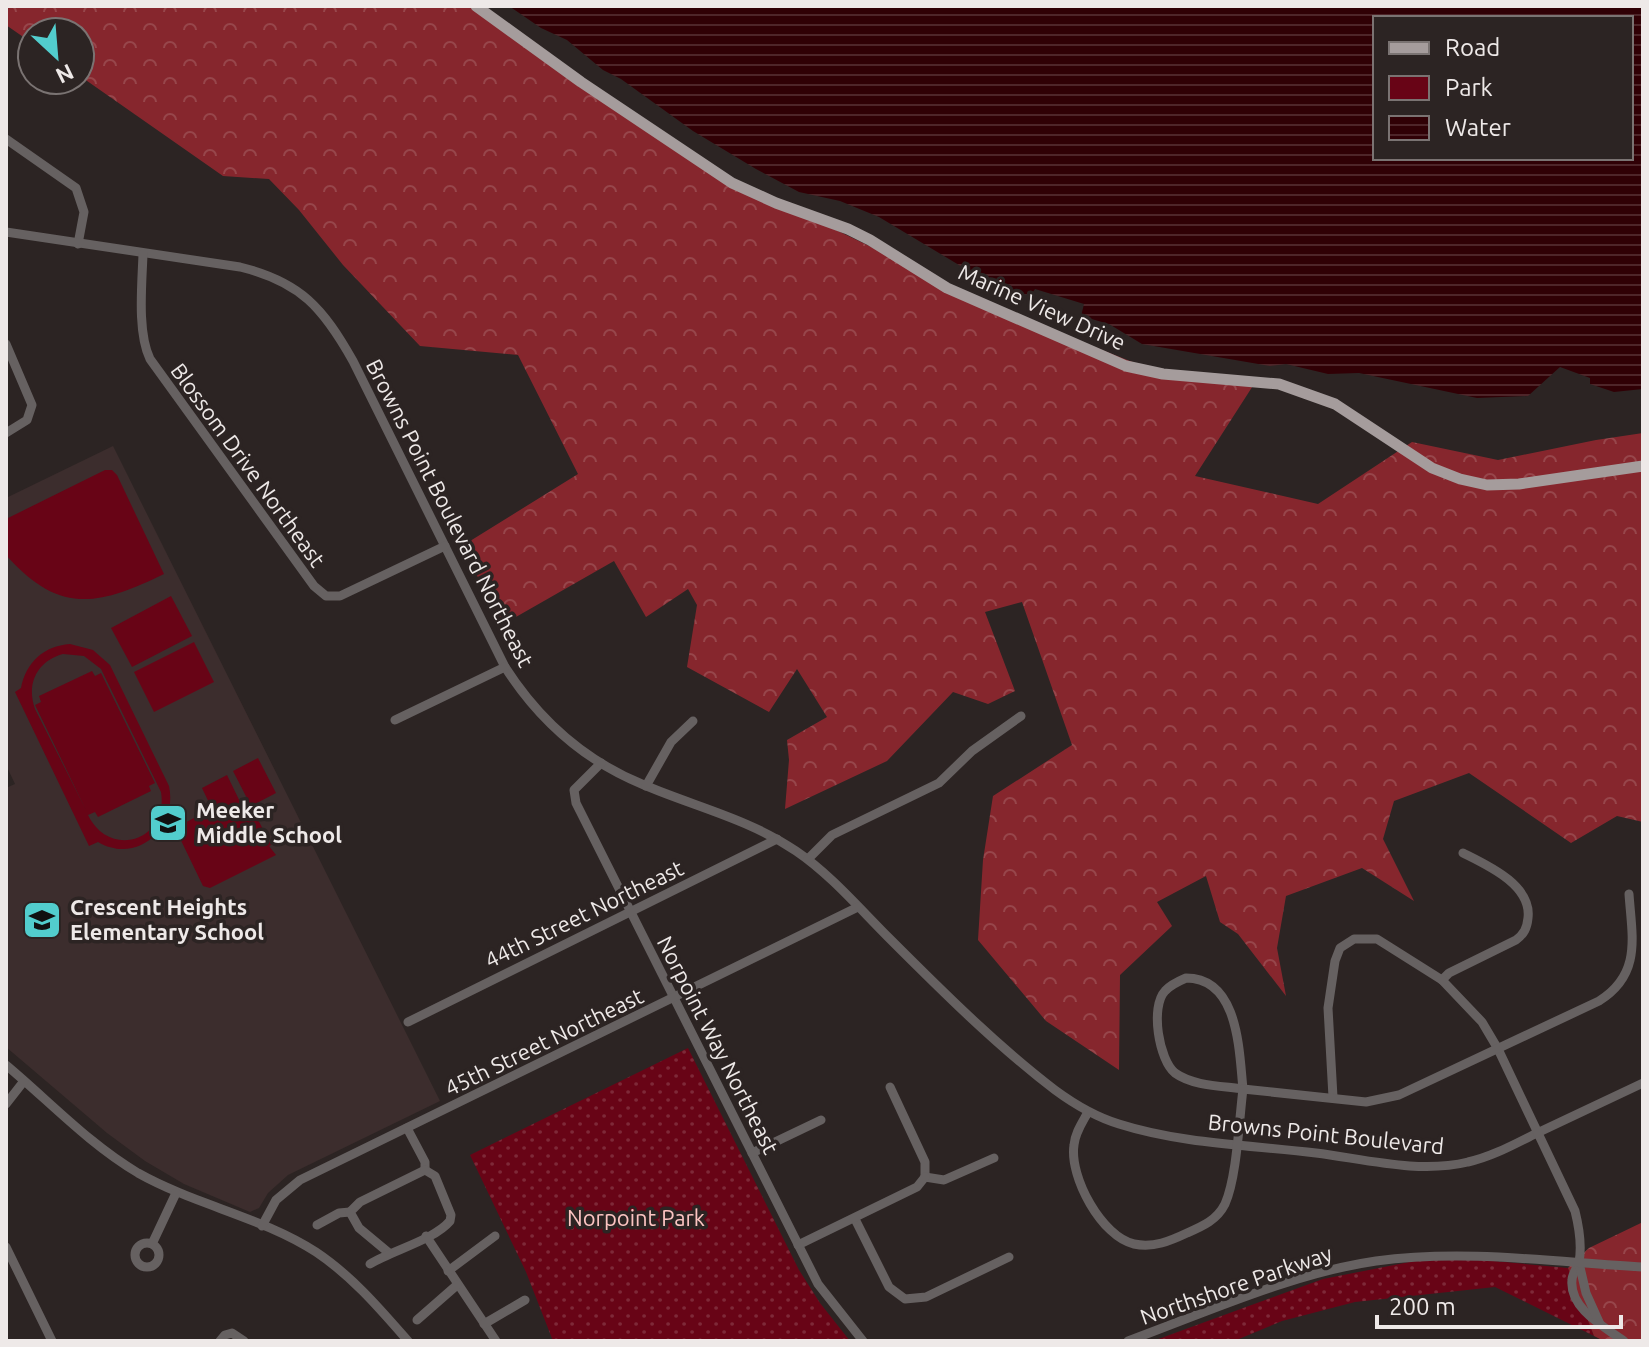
<svg xmlns="http://www.w3.org/2000/svg" width="1649" height="1347" font-family="Ubuntu,sans-serif">
  <style>
    .built { fill: #3c2d2d }
    .green { fill: url(#green-dots) }
    .forest { fill: url(#forest-crowns) }
    .pitch { fill: #680416; fill-rule: evenodd }
    .water { fill: url(#water-rules); fill-rule: evenodd }
    .lines { fill: none; stroke-linecap: round; stroke-linejoin: round }
    .minor { stroke: #666161; stroke-width: 9 }
    .major { stroke: #a59c9c; stroke-width: 11 }
    .labels { text-anchor: middle; stroke-width: 7; stroke-linejoin: round; paint-order: stroke }
    .street-label { font-size: 22px; fill: #eee9e8; stroke: #2c2423 }
    .poi-label { font-size: 22px; font-weight: bold; fill: #eee9e8; stroke: #2c2423; text-anchor: start }
    .park-label { font-size: 22px; fill: #fcc4c2; stroke: #2c2423 }
  </style>
  <defs>
    <pattern id="green-dots" width="8" height="8" patternUnits="userSpaceOnUse" patternTransform="scale(2)"><rect width="8" height="8" fill="#680416"/><path d="M2 2h.1M6 6h.1" fill="none" stroke="#7e2938" stroke-width="1.8" stroke-linecap="round"/></pattern>
    <pattern id="forest-crowns" width="20" height="18" patternUnits="userSpaceOnUse" patternTransform="scale(2)"><rect width="20" height="18" fill="#86262d"/><path d="M2 6a3 3 0 1 1 6 0M12 15a3 3 0 1 1 6 0" fill="none" stroke="#97464b"/></pattern>
    <pattern id="water-rules" width="6" height="5" patternUnits="userSpaceOnUse" patternTransform="scale(2)"><rect width="6" height="5" fill="#300005"/><path d="M0 2.5h6" fill="none" stroke="#4e2529"/></pattern>
  </defs>
  <rect width="100%" height="100%" fill="#2c2423"/>
  <polygon class="built" points="113,446 440,1101 288,1175 268,1193 259,1208 250,1212 184,1184 145,1161 107,1133 6,1047 6,788 15,784 6,765 6,498"/>
  <g class="green">
    <polygon points="688,1048 799,1270 820,1303 850,1341 553,1341 526,1272 470,1155"/>
    <polygon points="1440,1256 1568,1268 1594,1336 1495,1287 1355,1302 1282,1321 1234,1341 1153,1341 1323,1279"/>
  </g>
  <g class="forest">
    <polygon points="6,6 476,6 713,171 1013,315 1163,374 1256,381 1195,476 1318,504 1412,442 1498,460 1596,440 1643,433 1643,822 1617,816 1571,843 1469,773 1394,801 1383,839 1414,901 1362,868 1286,896 1277,948 1286,996 1238,934 1220,922 1206,876 1157,902 1172,926 1120,975 1119,1070 1046,1021 978,940 983,860 993,796 1072,745 1022,602 985,612 1015,691 988,704 953,692 887,761 785,809 789,760 787,740 827,717 797,669 769,712 687,667 697,605 688,589 646,617 614,561 502,625 462,546 578,474 518,355 420,346 343,265 299,210 269,179 223,176 80,76 80,32 32,32 32,43 6,25"/>
    <polygon points="1643,1222 1643,1341 1604,1341 1594,1336 1568,1268 1589,1248"/>
  </g>
  <g class="pitch">
    <path d="M105,470H112L117,475L164,574C98,606 59,615 6,555V519Z"/>
    <polygon points="171,596 192,636 132,667 111,628"/>
    <polygon points="194,642 214,682 154,712 134,672"/>
    <path d="M70,644L93,650L110,665L169,786C178,828 137,865 98,842L89,846L15,692L21,688C26,662 44,646 70,644ZM63,654L84,656L101,669L161,792C169,840 110,860 88,815L95,812L98,817L151,791L149,786L155,783L101,673L95,676L92,671L39,696L41,702L35,705L86,810L35,709C26,684 37,661 63,654Z"/>
    <polygon points="258,758 276,793 251,806 233,771"/>
    <polygon points="227,775 244,810 230,818 235,819 253,810 271,845 269,846 276,855 210,888 203,886 175,828 194,818 215,815 202,788"/>
  </g>
  <path class="water" d="M509,6H1643V389L1614,392L1590,384V378L1560,367L1528,396L1477,398L1359,373L1328,374L1286,364L1270,366L1142,344L1109,324L1081,316L1084,304L1035,289L1031,295L1016,293L989,283L879,217L840,201L799,192L756,169L693,131L621,79L603,70L567,40L541,28ZM1375,18H1631V158H1375Z"/>
  <g class="lines">
    <g class="minor">
      <polyline points="6,139 76,188 84,212 78,244"/>
      <path d="M6,232L240,267C301,282 323,308 353,361L505,667C539,720 585,761 644,785C696,807 749,819 796,851C830,874 859,908 888,937C941,990 995,1044 1055,1090C1074,1104 1096,1117 1119,1124C1182,1144 1251,1145 1316,1153C1364,1159 1419,1174 1468,1162C1491,1157 1513,1145 1535,1134C1571,1117 1607,1100 1643,1083"/>
      <path d="M143,254C142,284 137,332 150,359L314,586L326,596H340L445,546"/>
      <polyline points="6,344 32,405 27,420 6,433"/>
      <polyline points="395,720 505,667"/>
      <polyline points="601,763 574,790 576,803 818,1284 863,1341"/>
      <polyline points="646,786 671,742 693,721"/>
      <polyline points="808,859 832,835 939,783 972,751 1021,716"/>
      <path d="M1186,978C1239,978 1239,1051 1243,1089C1222,1086 1193,1086 1175,1073C1159,1060 1150,1007 1165,991C1170,985 1179,981 1186,978Z"/>
      <path d="M1442,980L1449,973L1516,940C1524,934 1527,928 1528,918C1532,885 1487,865 1463,853"/>
      <polyline points="408,1022 777,839"/>
      <path d="M6,1065C49,1101 89,1144 138,1173C195,1205 262,1217 316,1252C352,1276 380,1309 408,1341"/>
      <polyline points="890,1087 925,1162 925,1177"/>
      <path d="M1333,1097L1328,1008L1335,961L1340,948L1354,939H1377L1442,980L1482,1022L1498,1049L1575,1211C1579,1227 1582,1246 1579,1262C1577,1268 1572,1274 1572,1280C1569,1309 1605,1327 1624,1341"/>
      <polyline points="6,1104 24,1081"/>
      <path d="M1088,1112C1082,1123 1075,1133 1074,1145C1069,1177 1102,1237 1134,1244C1154,1248 1170,1241 1187,1233C1203,1226 1217,1220 1225,1204C1237,1177 1239,1120 1243,1089L1366,1102L1399,1095L1599,1001C1642,974 1632,937 1629,894"/>
      <polyline points="407,1128 425,1162 425,1170"/>
      <polyline points="752,1153 821,1120"/>
      <polyline points="925,1177 944,1180 994,1158"/>
      <polyline points="855,1219 889,1287 905,1299 926,1297 1009,1257"/>
      <polyline points="317,1225 339,1213 350,1212"/>
      <polyline points="262,1226 276,1200 300,1180 858,907"/>
      <polyline points="426,1236 496,1341"/>
      <circle cx="147" cy="1255" r="12"/>
      <polyline points="152,1244 176,1193"/>
      <polyline points="798,1245 917,1187 925,1177"/>
      <polyline points="6,1247 52,1341"/>
      <polyline points="389,1253 359,1228 350,1212 360,1202 425,1170"/>
      <polyline points="1579,1263 1586,1293 1600,1324"/>
      <path d="M370,1264C393,1250 434,1240 450,1221L451,1215L435,1176L425,1170"/>
      <polyline points="448,1271 495,1236"/>
      <polyline points="417,1320 457,1285"/>
      <polyline points="484,1324 525,1300"/>
      <polyline points="220,1341 225,1335 232,1333 244,1341"/>
      <path d="M1128,1341C1207,1312 1293,1273 1376,1261C1465,1249 1554,1262 1643,1267"/>
    </g>
    <polyline class="major" points="476,6 581,82 732,183 776,203 848,229 870,240 947,288 1126,366 1163,374 1279,384 1335,404 1432,468 1460,479 1487,485 1519,484 1643,466"/>
  </g>
  <defs>
    <symbol id="school-square" viewBox="-11 -11 22 22"><rect x="-9" y="-9" width="18" height="18" rx="4" fill="#52cdcd" stroke="#2c2423"/><path d="M0-5L7-2L0 1L-7-2ZM-4 1L0 2.5L4 1V4Q0 6-4 4Z" fill="#111"/></symbol>
  </defs>
  <g fill-rule="evenodd">
    <use href="#school-square" x="146" y="801" width="44" height="44"/>
    <use href="#school-square" x="20" y="898" width="44" height="44"/>
  </g>
  <g class="labels">
    <g class="street-label">
      <text transform="translate(1042 307) rotate(24)" y="8">Marine View Drive</text>
      <text transform="translate(248 465) rotate(54)" y="8">Blossom Drive Northeast</text>
      <text transform="translate(450 513) rotate(63)" y="8">Browns Point Boulevard Northeast</text>
      <text transform="translate(584 914) rotate(-26)" y="8">44th Street Northeast</text>
      <text transform="translate(544 1042) rotate(-26)" y="8">45th Street Northeast</text>
      <text transform="translate(718 1045) rotate(63)" y="8">Norpoint Way Northeast</text>
      <text transform="translate(1326 1134) rotate(6)" y="8">Browns Point Boulevard</text>
      <text transform="translate(1236 1285) rotate(-19)" y="8">Northshore Parkway</text>
    </g>
    <g class="poi-label">
      <text x="196" y="818">Meeker<tspan x="196" dy="25">Middle School</tspan></text>
      <text x="70" y="915">Crescent Heights<tspan x="70" dy="25">Elementary School</tspan></text>
    </g>
    <g class="park-label">
      <text x="636" y="1226">Norpoint Park</text>
    </g>
  </g>
  <rect width="1649" height="1347" fill="none" stroke="#eee9e8" stroke-width="16"/>
  <rect x="1373" y="16" width="260" height="144" fill="#2c2423" stroke="#7a7372" stroke-width="2"/>
  <rect x="1389" y="42" width="40" height="12" fill="#a59c9c" stroke="#7a7372" stroke-width="2"/>
  <text x="1445" y="56" font-size="24" fill="#eee9e8">Road</text>
  <rect x="1389" y="76" width="40" height="24" fill="#680416" stroke="#7a7372" stroke-width="2"/>
  <text x="1445" y="96" font-size="24" fill="#eee9e8">Park</text>
  <rect x="1389" y="116" width="40" height="24" fill="url(#water-rules)" stroke="#7a7372" stroke-width="2"/>
  <text x="1445" y="136" font-size="24" fill="#eee9e8">Water</text>
  <g transform="translate(56 56) rotate(154)"><circle r="38" fill="#2c2423" stroke="#7a7372" stroke-width="2"/>
  <path d="M0-6L14 30L0 20L-14 30Z" fill="#52cdcd"/>
  <text y="-12" font-size="22" font-weight="bold" text-anchor="middle" fill="#eee9e8">N</text>
  </g>
  <path d="M1377 1315v12h244v-12" fill="none" stroke="#eee9e8" stroke-width="4"/>
  <text x="1389" y="1315" font-size="24" fill="#eee9e8" stroke="#2c2423" stroke-width="6" paint-order="stroke">200 m</text>
</svg>
